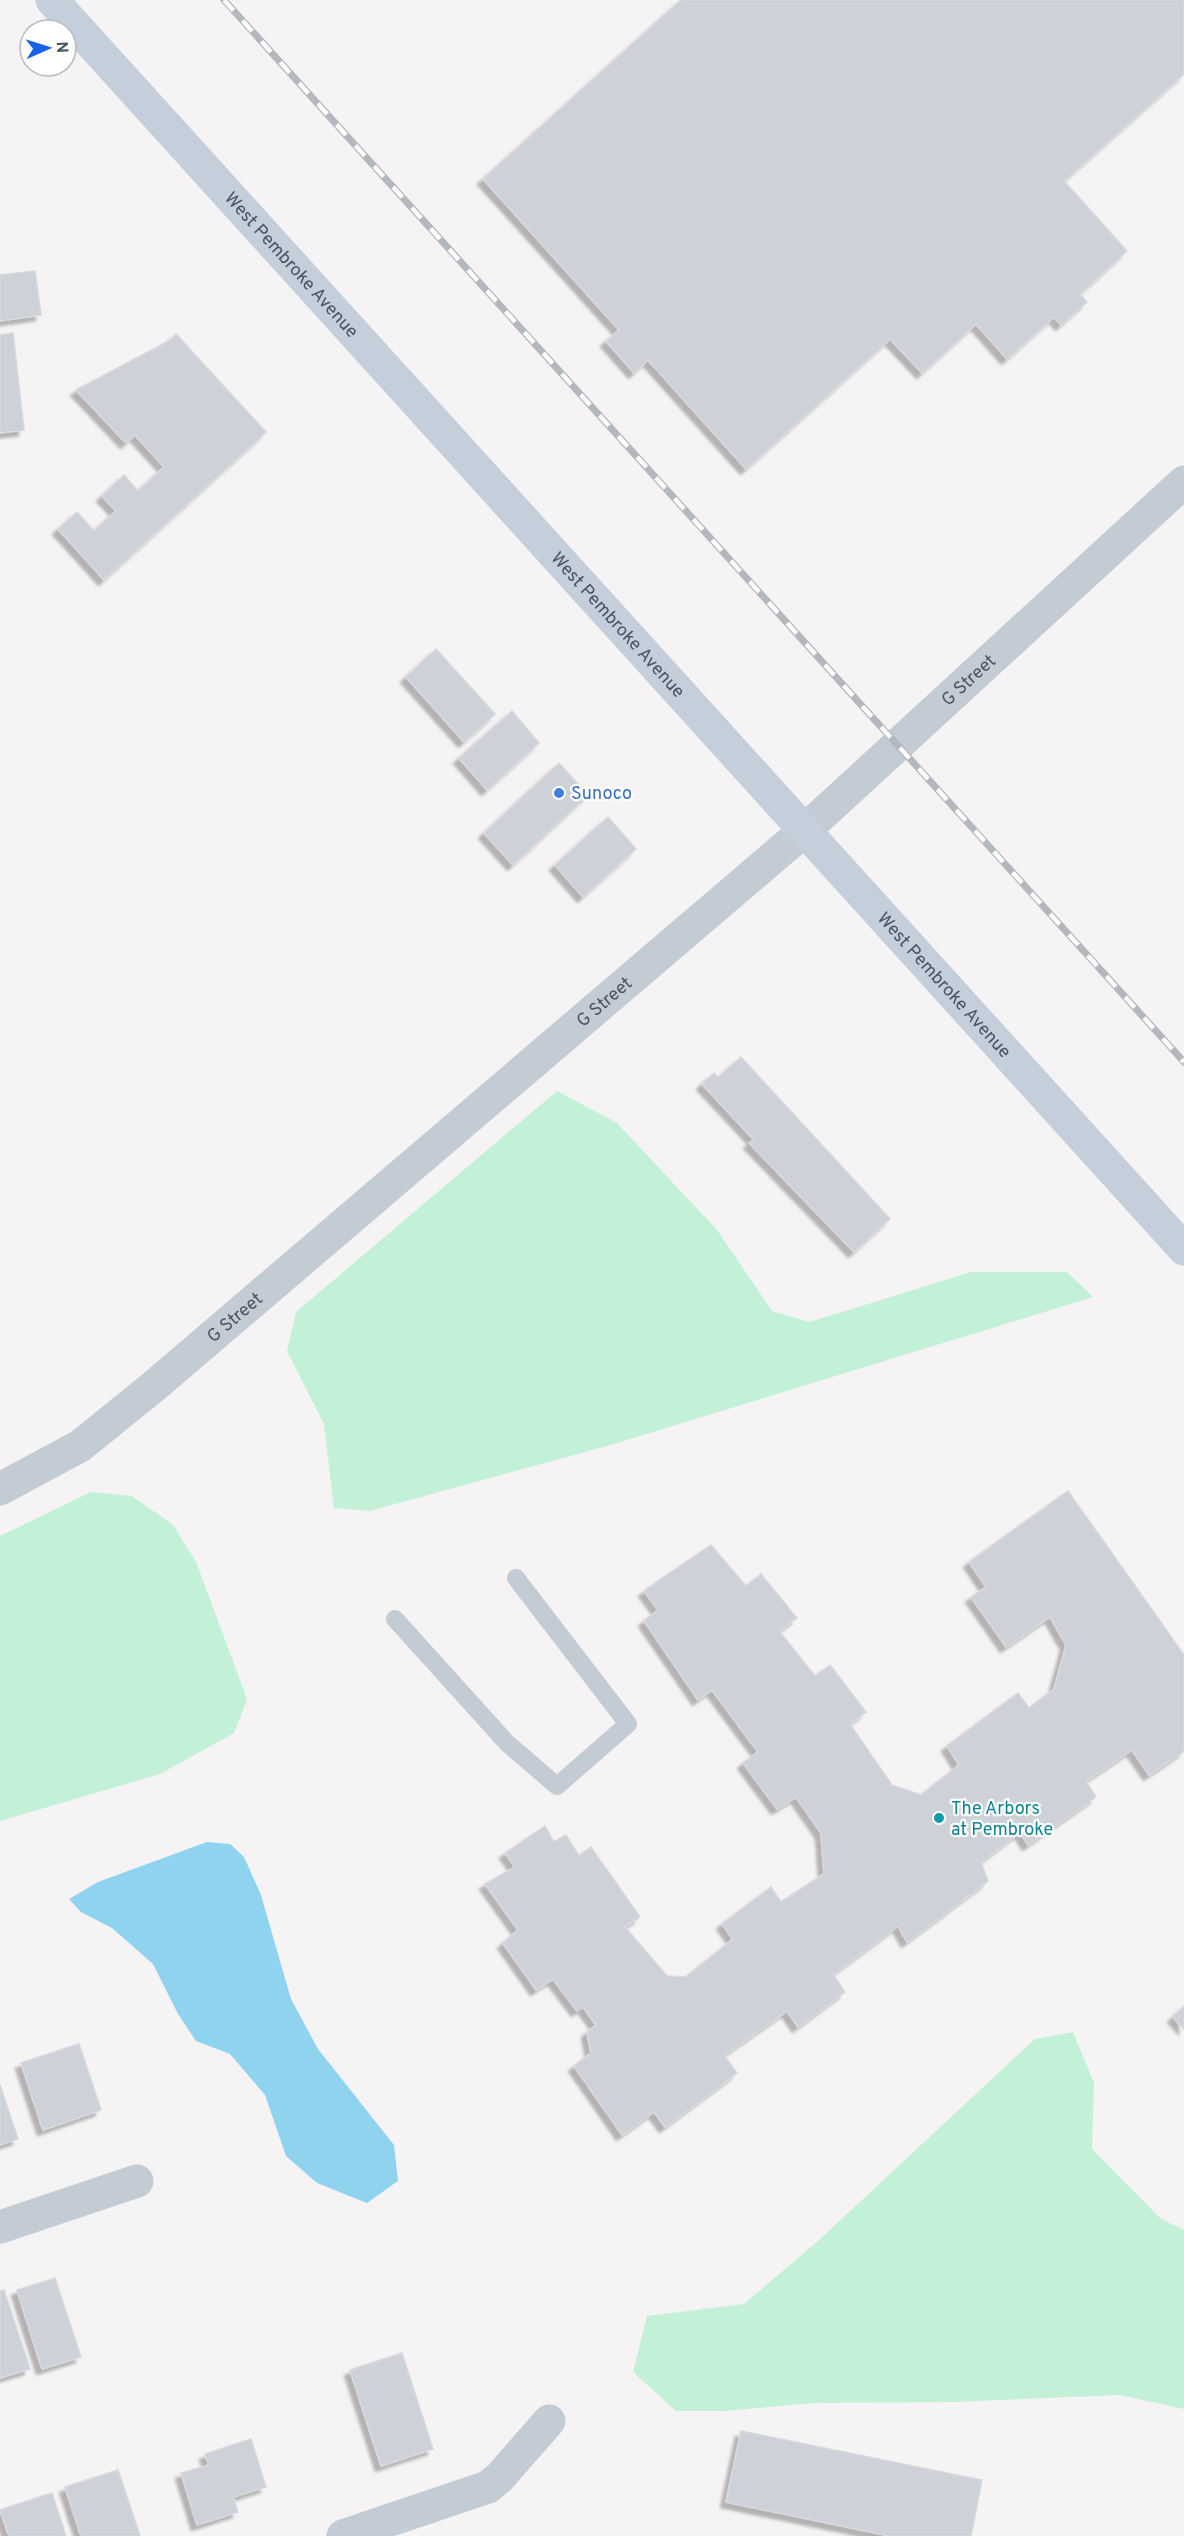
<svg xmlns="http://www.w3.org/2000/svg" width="1184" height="2536" font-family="Overpass,sans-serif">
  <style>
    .green { fill: #c2f1d8 }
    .water { fill: #8fd3ef }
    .building { fill: #ced1d7; stroke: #d6d8de; stroke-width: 1.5; filter: url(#shadow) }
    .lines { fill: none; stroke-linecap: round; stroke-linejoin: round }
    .lane { stroke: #c3cbd4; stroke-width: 18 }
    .street { stroke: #c3cbd4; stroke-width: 33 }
    .secondary { stroke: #c5cedb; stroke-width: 33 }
    .rail-casing { stroke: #b4b7bd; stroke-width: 7 }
    .rail { stroke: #fff; stroke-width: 4.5; stroke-dasharray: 14; stroke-linecap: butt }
    .shop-dot { fill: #3f7fe0; stroke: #fff; stroke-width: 2 }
    .culture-dot { fill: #0f9aa8; stroke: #fff; stroke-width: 2 }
    .labels { text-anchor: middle; stroke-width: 4.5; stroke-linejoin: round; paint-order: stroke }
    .street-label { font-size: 18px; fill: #495461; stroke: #fff }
    .shop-label { font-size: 18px; fill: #366cbe; stroke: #fff; text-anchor: start }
    .culture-label { font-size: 18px; fill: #0d838f; stroke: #fff; text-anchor: start }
  </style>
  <defs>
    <filter id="shadow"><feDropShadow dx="-5.5" dy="5.5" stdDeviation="1.5" flood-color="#0004"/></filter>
  </defs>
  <rect width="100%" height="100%" fill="#f5f3f3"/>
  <g class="green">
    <polygon points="557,1091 617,1123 717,1230 772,1311 810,1322 971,1272 1067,1272 1093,1297 614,1444 370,1511 334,1508 324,1424 287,1351 296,1312"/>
    <polygon points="91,1492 132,1496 173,1525 196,1562 247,1699 234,1733 160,1774 0,1821 0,1536"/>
    <polygon points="1073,2032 1094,2083 1092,2149 1161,2219 1184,2230 1184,2409 1120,2395 953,2402 814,2403 724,2411 676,2411 633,2372 647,2316 744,2304 818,2241 1035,2039"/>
  </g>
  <polygon class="water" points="207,1842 230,1844 244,1857 261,1895 291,1999 318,2049 394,2145 398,2181 367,2203 317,2183 286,2156 265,2095 230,2054 196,2041 178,2014 153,1964 112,1928 81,1912 69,1899 98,1882"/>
  <g class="building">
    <polygon points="681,0 1184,0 1184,74 1064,181 1127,251 1080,294 1087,302 1061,325 1054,317 1007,359 976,324 922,373 890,339 746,469 648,360 634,373 606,341 619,330 483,179"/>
    <polygon points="35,271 41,315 0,321 0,275"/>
    <polygon points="13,333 24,430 0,433 0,335"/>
    <polygon points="176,334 266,432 104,580 58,529 77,512 94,531 116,511 102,496 124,475 138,491 164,467 135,435 126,443 76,390 169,341"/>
    <polygon points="436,649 495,714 464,742 406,677"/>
    <polygon points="512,711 539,743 487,790 459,758"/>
    <polygon points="559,763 588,795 513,865 484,833"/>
    <polygon points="608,817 636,849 583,897 555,865"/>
    <polygon points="741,1057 890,1219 854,1252 749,1143 754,1140 702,1084 714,1073 718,1078"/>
    <polygon points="1068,1491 1184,1655 1184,1751 1149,1775 1132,1750 1086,1781 1096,1797 1028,1845 1020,1832 981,1862 988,1881 907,1942 898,1926 833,1974 845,1992 798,2027 787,2011 724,2055 737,2073 665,2127 654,2112 622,2135 574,2066 591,2053 587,2032 596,2025 583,2007 577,2011 553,1979 536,1990 503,1943 518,1930 485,1884 515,1867 505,1853 545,1826 554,1842 566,1835 579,1856 591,1847 640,1917 625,1927 667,1976 686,1977 733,1939 722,1924 771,1887 781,1902 824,1874 821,1833 796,1797 777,1809 743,1763 758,1752 712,1690 698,1700 644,1621 658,1610 644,1591 711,1545 746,1586 761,1574 797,1618 779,1631 815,1676 830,1665 866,1712 850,1724 892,1785 921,1795 959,1765 947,1746 1018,1693 1029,1708 1054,1689 1066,1645 1050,1617 1006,1647 971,1597 986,1587 969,1562"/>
    <polygon points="1184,2006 1184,2029 1173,2017"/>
    <polygon points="79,2044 101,2110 43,2130 21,2063"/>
    <polygon points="0,2085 18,2139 0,2145"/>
    <polygon points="55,2278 81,2357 42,2369 17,2290"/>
    <polygon points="4,2290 30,2369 0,2378 0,2291"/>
    <polygon points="402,2353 433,2449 381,2466 350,2370"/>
    <polygon points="741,2431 982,2480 971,2536 890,2536 726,2502"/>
    <polygon points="251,2439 266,2487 233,2497 238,2512 197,2525 181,2473 209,2465 205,2454"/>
    <polygon points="118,2470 140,2536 81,2536 65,2487"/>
    <polygon points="52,2493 66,2536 9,2536 0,2510"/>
  </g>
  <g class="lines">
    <polyline class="lane" points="395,1619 507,1743 557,1786 628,1724 516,1578"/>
    <g class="street">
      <path id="s1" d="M0,1489L80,1446L153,1387L804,831L1184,482"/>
      <polyline points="0,2227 137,2181"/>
      <polyline points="343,2536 488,2487 500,2477 549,2421"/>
    </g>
    <path class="secondary" id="s2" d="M52,0L1184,1249"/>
    <defs>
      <polyline id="rail" points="224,0 1184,1062"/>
    </defs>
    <use href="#rail" class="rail-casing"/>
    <use href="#rail" class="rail"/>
  </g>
  <circle class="shop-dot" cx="559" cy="793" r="6"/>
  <circle class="culture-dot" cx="939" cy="1818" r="6"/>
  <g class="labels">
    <g class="street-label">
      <text dy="6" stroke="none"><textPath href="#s2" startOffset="357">West Pembroke Avenue</textPath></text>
      <text dy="6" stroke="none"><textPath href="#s2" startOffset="843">West Pembroke Avenue</textPath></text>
      <text dy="6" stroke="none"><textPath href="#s1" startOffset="1264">G Street</textPath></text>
      <text dy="6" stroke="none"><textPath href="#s2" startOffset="1329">West Pembroke Avenue</textPath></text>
      <text dy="6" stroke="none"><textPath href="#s1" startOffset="778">G Street</textPath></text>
      <text dy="6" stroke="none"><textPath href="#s1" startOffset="292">G Street</textPath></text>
    </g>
    <g class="shop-label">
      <text x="571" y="799">Sunoco</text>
    </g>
    <g class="culture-label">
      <text x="951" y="1814">The Arbors<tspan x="951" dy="21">at Pembroke</tspan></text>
    </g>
  </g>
  <g transform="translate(48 48) rotate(87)"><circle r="28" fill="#ffffff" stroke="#b6bbc0" stroke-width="1.5"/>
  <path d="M0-4.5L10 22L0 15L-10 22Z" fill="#1862e9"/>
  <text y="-9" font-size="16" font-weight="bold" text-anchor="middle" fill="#495461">N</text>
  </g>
</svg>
